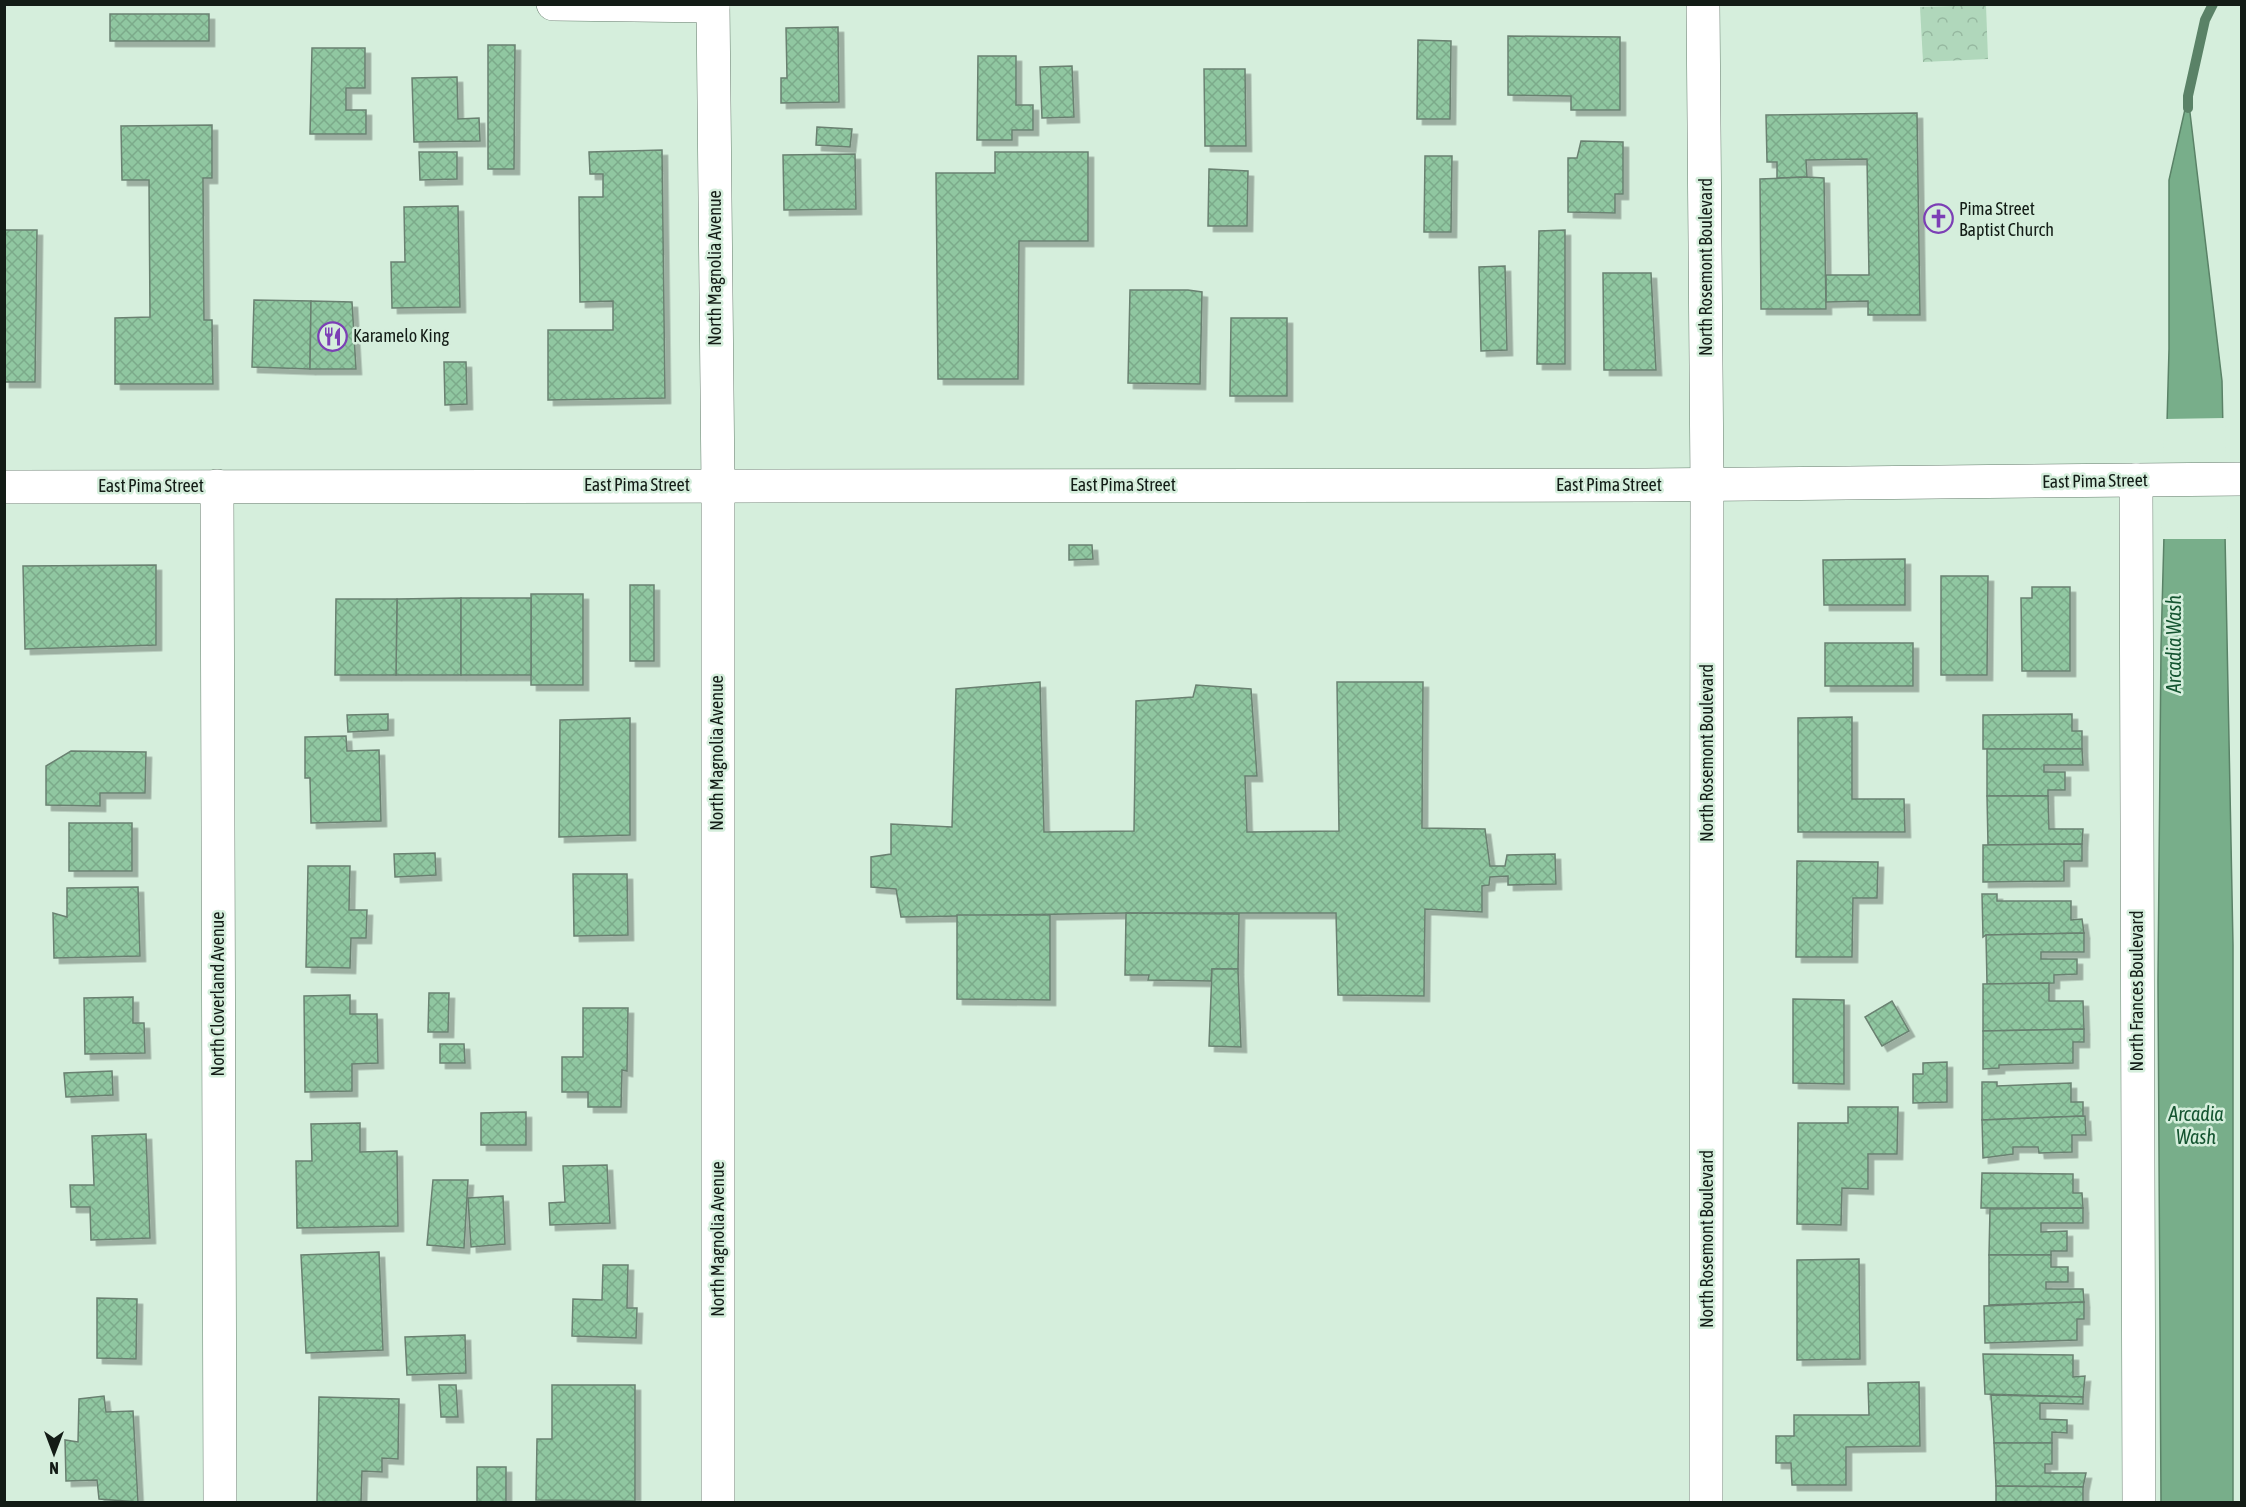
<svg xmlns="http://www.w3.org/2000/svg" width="2246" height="1507" font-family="'Asap Condensed',sans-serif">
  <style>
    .park { fill: url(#park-crowns) }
    .water { fill: #78ae8a; stroke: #5a8267; stroke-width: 1.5 }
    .pier { fill: #d5eedc }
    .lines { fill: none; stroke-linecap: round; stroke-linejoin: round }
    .stream { stroke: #5a8267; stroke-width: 10 }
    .building { fill: url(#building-cross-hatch); stroke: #6a8171; stroke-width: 1.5; filter: url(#shadow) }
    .minor-casing { stroke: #667d6d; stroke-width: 34 }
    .minor { stroke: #fff; stroke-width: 33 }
    .labels { text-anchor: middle; stroke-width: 5; stroke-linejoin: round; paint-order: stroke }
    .poi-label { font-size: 18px; fill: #131c16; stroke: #d5eedc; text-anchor: start }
    .street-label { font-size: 18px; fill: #131c16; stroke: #d5eedc }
    .water-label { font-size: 20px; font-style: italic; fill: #145430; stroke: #d5eedc }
  </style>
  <defs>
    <pattern id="park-crowns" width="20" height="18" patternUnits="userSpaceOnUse" patternTransform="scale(1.5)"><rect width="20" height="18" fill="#b0d7bb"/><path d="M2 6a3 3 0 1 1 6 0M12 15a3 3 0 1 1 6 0" fill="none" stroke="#96b8a0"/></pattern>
    <pattern id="building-cross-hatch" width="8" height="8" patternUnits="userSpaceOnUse" patternTransform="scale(1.5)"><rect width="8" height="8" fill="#90c7a1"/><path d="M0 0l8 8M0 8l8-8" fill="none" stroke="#7baa8a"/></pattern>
    <filter id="shadow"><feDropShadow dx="5.5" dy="5.5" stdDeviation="0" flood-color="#0004"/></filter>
  </defs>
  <rect width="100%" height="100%" fill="#d5eedc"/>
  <polygon class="park" points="1986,5 1988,59 1923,62 1920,7"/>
  <polygon class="water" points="2188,96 2222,381 2233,945 2233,1502 2161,1502 2158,981 2161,647 2169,349 2169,180"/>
  <polygon class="pier" points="2225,418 2228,539 2161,539 2164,419"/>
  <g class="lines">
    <polyline class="stream" points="2188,108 2188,96 2205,20 2213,4"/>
  </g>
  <g class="building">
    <rect x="110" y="14" width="99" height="27"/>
    <polygon points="838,27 839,102 781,103 781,78 787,78 786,28"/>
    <polygon points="1508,36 1620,37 1620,110 1571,110 1571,96 1508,95"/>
    <polygon points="1418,40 1451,41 1450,119 1417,119"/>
    <polygon points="488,45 515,45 514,169 488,169"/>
    <polygon points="312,48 365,48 365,88 346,88 346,110 366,110 366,134 310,134"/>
    <polygon points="978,56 1016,56 1016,105 1033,105 1033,130 1012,130 1012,140 977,140"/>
    <polygon points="1072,66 1074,117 1042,118 1040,67"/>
    <polygon points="1204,69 1245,69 1246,146 1205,146"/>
    <polygon points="457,77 458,119 479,118 480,141 414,142 412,78"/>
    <polygon points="1917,113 1920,315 1868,315 1868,301 1826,302 1826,275 1869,275 1867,159 1806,160 1807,177 1777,178 1777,162 1767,162 1766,115"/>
    <polygon points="212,125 212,178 203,178 204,320 212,320 213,384 115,384 115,318 150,317 149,180 122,180 121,126"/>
    <polygon points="817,127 852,129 850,147 816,145"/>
    <polygon points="1581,141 1623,142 1623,194 1615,194 1615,213 1568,212 1568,158 1577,158"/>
    <polygon points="662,150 665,398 548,400 548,330 613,330 613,301 580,302 579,197 603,197 603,174 590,174 589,152"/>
    <polygon points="419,152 457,152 457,179 420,180"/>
    <polygon points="995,152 1088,152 1088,241 1019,241 1018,379 938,379 936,173 995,173"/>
    <polygon points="855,154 856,209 784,210 783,155"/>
    <polygon points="1425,156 1452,156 1451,232 1424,232"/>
    <polygon points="1209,169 1248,171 1247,226 1208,226"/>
    <polygon points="1807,177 1824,178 1826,309 1761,309 1760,179"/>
    <polygon points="458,206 460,307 392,308 391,262 405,262 404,207"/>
    <polygon points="4,230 37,230 35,382 4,382"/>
    <polygon points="1565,230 1565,364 1537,364 1539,231"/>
    <polygon points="1505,266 1507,350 1481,351 1479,267"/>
    <polygon points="1603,273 1651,273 1656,370 1604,370"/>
    <polygon points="1130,290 1188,290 1202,292 1200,384 1128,383"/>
    <polygon points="254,300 311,301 310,369 252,367"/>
    <polygon points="311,301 352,302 356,369 310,369"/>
    <polygon points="1231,318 1287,318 1287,396 1230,396"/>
    <polygon points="444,362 466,362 467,404 445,405"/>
    <polygon points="1069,545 1092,545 1093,559 1069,560"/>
    <polygon points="1905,559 1905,605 1824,605 1823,560"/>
    <polygon points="156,565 156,645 25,649 23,566"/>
    <polygon points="1941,576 1988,576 1987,675 1941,675"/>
    <rect x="630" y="585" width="24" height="76"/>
    <polygon points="2032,587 2070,587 2070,671 2022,671 2021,598 2032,598"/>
    <rect x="531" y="594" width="52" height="91"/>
    <polygon points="461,598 461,675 396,675 397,599"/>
    <rect x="461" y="598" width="70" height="77"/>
    <polygon points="336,599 397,599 396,675 335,675"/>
    <rect x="1825" y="643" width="88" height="43"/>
    <polygon points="1040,682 1044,832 1134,831 1136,701 1193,697 1196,685 1251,689 1257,776 1245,776 1247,832 1339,831 1337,682 1423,682 1422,828 1485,829 1490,866 1505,866 1507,855 1555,854 1556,884 1508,885 1508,876 1490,877 1489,885 1482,886 1482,912 1425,909 1424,996 1338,995 1336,913 1126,913 901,917 896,889 871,887 871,857 891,854 891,824 952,827 956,689"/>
    <polygon points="388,714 388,730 348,732 347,715"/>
    <polygon points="2072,714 2072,731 2082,731 2082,749 1983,749 1983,715"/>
    <polygon points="1852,717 1852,799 1904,799 1905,832 1798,832 1798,718"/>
    <polygon points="630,718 630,835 559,837 560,720"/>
    <polygon points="346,736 347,751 379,750 381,821 311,823 310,778 305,778 305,737"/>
    <polygon points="1987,749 2082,749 2083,765 2044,765 2044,772 2065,772 2065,790 2048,790 2048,796 1987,796"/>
    <polygon points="71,751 146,752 145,793 100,793 100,806 46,805 46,766"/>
    <polygon points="1987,796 2048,796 2049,829 2083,829 2082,844 1988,845"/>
    <rect x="69" y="823" width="63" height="48"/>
    <polygon points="2082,844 2082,861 2064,861 2064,881 1983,882 1983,845"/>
    <polygon points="435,853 436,875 395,877 394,854"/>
    <polygon points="1797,861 1878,862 1877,898 1853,898 1852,957 1796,957"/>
    <polygon points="308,866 350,866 349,910 367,910 366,938 351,938 350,968 306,967"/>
    <polygon points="573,874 627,874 628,935 574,936"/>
    <polygon points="138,887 140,956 54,958 53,913 67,917 67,888"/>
    <polygon points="1982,894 1997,894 1997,901 2071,901 2071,920 2082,919 2084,933 1986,935 1983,937"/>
    <polygon points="1126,913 1239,914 1238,969 1212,969 1211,981 1148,980 1149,975 1125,975"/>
    <polygon points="957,915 1050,915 1050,1000 957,999"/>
    <polygon points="2084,933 2084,952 2041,952 2041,959 2077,959 2077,974 2054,975 2054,983 1987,984 1986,935"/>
    <polygon points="1212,969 1238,969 1241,1047 1209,1046"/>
    <polygon points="2049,983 2049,1001 2083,1001 2084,1029 1983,1031 1983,984"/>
    <polygon points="429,993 449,993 448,1032 428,1032"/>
    <polygon points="350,995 350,1014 377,1014 378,1063 352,1064 352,1091 305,1092 304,996"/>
    <polygon points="133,997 133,1023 144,1023 145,1053 85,1054 84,998"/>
    <polygon points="1793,999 1844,1000 1844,1084 1793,1083"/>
    <polygon points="1892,1001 1909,1031 1882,1046 1865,1017"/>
    <polygon points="583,1008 628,1008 627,1071 622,1070 621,1107 588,1107 588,1092 562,1092 562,1057 583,1057"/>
    <polygon points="2084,1029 2084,1042 2073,1042 2073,1063 1999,1065 1999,1068 1983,1069 1983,1031"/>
    <polygon points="440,1044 464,1044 465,1063 440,1063"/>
    <polygon points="1947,1062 1947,1102 1913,1103 1913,1074 1923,1074 1923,1063"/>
    <polygon points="112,1071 113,1095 66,1097 64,1073"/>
    <polygon points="1982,1082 1997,1082 1997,1086 2071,1083 2071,1102 2083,1102 2083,1116 1982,1120"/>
    <polygon points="1848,1107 1898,1107 1897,1154 1868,1154 1868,1189 1842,1188 1841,1225 1797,1224 1798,1123 1848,1123"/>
    <polygon points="526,1112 526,1145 481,1145 481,1113"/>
    <polygon points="2085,1116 2086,1135 2072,1135 2072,1152 2039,1153 2038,1147 2013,1147 2013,1154 1983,1158 1982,1120"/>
    <polygon points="360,1123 360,1152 397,1151 398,1226 297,1228 296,1161 312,1161 311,1124"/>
    <polygon points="146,1134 150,1238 91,1240 90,1207 71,1207 70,1185 94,1185 92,1136"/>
    <polygon points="607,1165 610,1223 550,1225 549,1203 565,1202 563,1166"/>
    <polygon points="1982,1173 2073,1174 2073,1193 2082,1193 2083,1208 1981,1208"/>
    <polygon points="433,1180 468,1180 464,1248 427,1245"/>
    <polygon points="503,1196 505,1244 471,1247 468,1198"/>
    <polygon points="2083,1208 2083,1223 2041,1223 2041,1232 2067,1231 2067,1251 2051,1251 2051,1255 1989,1255 1990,1209"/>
    <polygon points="379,1252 383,1350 306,1353 301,1255"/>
    <polygon points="1989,1255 2051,1255 2051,1267 2068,1267 2068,1282 2046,1282 2046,1289 2083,1289 2084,1302 1989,1305"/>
    <polygon points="1859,1259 1860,1359 1797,1360 1797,1260"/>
    <polygon points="603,1265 628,1265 627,1308 637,1308 636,1338 572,1336 573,1299 602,1300"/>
    <polygon points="97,1298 137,1299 136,1359 97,1358"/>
    <polygon points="2084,1302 2084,1319 2077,1319 2077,1340 1985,1343 1984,1306"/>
    <polygon points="465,1335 466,1373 407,1375 405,1337"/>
    <polygon points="1983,1354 2073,1355 2073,1377 2085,1376 2083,1397 1985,1394"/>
    <polygon points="1919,1382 1920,1446 1846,1447 1846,1485 1792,1485 1791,1463 1776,1463 1776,1436 1794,1436 1794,1415 1869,1415 1868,1383"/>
    <polygon points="439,1385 456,1385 458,1417 441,1417"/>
    <polygon points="552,1385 635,1385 635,1501 536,1500 537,1439 552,1439"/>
    <polygon points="1991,1395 2083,1397 2083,1404 2040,1403 2040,1419 2067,1420 2067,1433 2052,1432 2052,1443 1994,1443"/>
    <polygon points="104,1396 106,1412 133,1411 138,1502 99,1499 97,1480 66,1481 65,1440 78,1442 79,1399"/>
    <polygon points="319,1397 399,1399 398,1459 382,1458 382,1472 362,1471 361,1502 317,1502"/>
    <polygon points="1994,1443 2052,1443 2052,1464 2045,1464 2045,1473 2086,1473 2083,1487 1996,1486"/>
    <rect x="477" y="1467" width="29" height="35"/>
    <polygon points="1996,1486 2083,1487 2083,1502 1996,1502"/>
  </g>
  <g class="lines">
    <defs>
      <g id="minor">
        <polyline points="553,4 713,6"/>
        <polyline points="713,4 718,485 718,1502"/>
        <polyline points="1703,4 1707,484 1706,1502"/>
        <polyline points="2136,480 2139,1502"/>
        <polyline points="217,486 220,1502"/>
        <polyline points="4,487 1646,485 2242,479"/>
      </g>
    </defs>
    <use href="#minor" class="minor-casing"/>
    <use href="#minor" class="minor"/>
  </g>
  <defs>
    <symbol id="church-ring" viewBox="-11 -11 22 22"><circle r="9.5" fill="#d5eedc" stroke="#7c3fb5" stroke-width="1.5"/><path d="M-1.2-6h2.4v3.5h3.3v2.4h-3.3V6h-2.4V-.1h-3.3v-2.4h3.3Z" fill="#7c3fb5"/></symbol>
    <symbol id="restaurant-ring" viewBox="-11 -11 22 22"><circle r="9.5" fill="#d5eedc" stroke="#7c3fb5" stroke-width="1.5"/><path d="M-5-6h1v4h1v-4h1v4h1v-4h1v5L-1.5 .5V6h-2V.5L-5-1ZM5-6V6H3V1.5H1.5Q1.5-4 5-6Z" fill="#7c3fb5"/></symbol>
  </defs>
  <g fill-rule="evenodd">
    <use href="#church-ring" x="1922" y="202" width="33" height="33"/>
    <use href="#restaurant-ring" x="316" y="320" width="33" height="33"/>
  </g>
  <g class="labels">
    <g class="poi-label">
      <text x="1959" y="215">Pima Street<tspan x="1959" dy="21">Baptist Church</tspan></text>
      <text x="353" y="342">Karamelo King</text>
    </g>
    <g class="street-label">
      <text transform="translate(1706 267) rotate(-90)" y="6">North Rosemont Boulevard</text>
      <text transform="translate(715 268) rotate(-90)" y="6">North Magnolia Avenue</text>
      <text transform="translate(2095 481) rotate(-1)" y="6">East Pima Street</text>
      <text x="637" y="491">East Pima Street</text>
      <text x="1123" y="491">East Pima Street</text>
      <text x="1609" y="491">East Pima Street</text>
      <text x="151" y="492">East Pima Street</text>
      <text transform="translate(717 753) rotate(-90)" y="6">North Magnolia Avenue</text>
      <text transform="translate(1707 753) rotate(-90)" y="6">North Rosemont Boulevard</text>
      <text transform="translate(2137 991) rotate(-90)" y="6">North Frances Boulevard</text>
      <text transform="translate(218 994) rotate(-90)" y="6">North Cloverland Avenue</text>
      <text transform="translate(718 1239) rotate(-90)" y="6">North Magnolia Avenue</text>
      <text transform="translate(1707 1239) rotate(-90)" y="6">North Rosemont Boulevard</text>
    </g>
    <g class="water-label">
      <text transform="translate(2174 644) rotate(-90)" y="7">Arcadia Wash</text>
      <text x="2196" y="1121">Arcadia<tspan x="2196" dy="23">Wash</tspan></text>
    </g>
  </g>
  <rect width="2246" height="1507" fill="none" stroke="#131c16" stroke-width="12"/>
  <g transform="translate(54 1453) rotate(180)" stroke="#d5eedc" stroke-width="4.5" paint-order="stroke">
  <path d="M0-4.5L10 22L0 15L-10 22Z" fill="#131c16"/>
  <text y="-9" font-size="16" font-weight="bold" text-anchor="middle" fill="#131c16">N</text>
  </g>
</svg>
